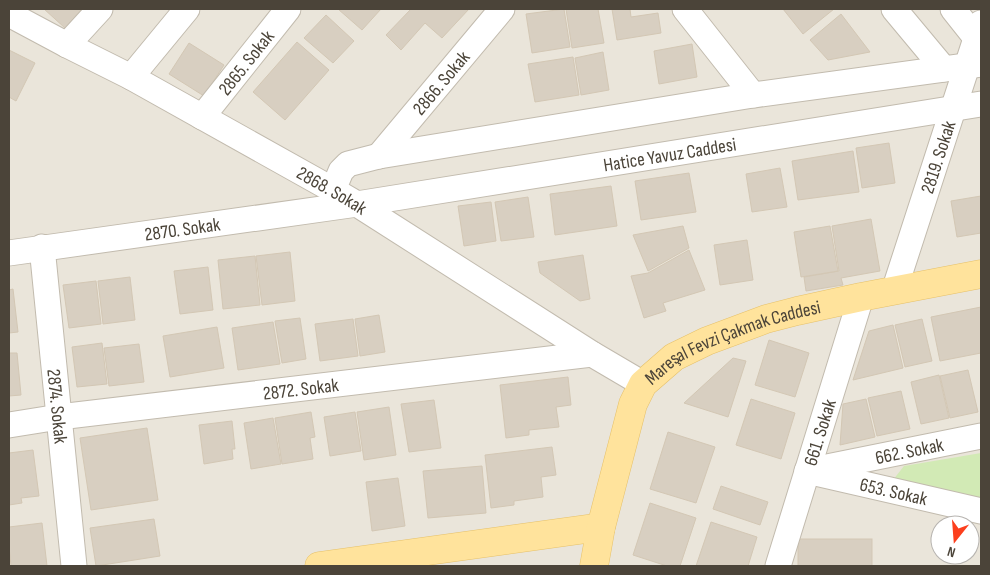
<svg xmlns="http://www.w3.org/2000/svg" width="990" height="575" font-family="'Sofia Sans Condensed',sans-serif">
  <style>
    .residential { fill: #eae5da; fill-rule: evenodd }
    .green { fill: #d2eab5 }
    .building { fill: #d8cfc1; stroke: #d3c7b4 }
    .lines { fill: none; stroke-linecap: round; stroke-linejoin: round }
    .minor-casing { stroke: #c2bbae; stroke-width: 27 }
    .major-casing { stroke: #e6c16a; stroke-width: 29 }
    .minor { stroke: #fff; stroke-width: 25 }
    .major { stroke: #ffe39c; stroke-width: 28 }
    .labels { text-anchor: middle; stroke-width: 4; stroke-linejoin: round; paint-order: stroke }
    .street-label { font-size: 19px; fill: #4b4439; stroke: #fff }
  </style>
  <rect width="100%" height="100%" fill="#f6f3ec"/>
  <path class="residential" d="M9,9H981V566H9ZM940,525H970V555H940Z"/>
  <polygon class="green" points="981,453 981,502 893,480 904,466"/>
  <g class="building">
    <polygon points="44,9 82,9 65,28"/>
    <polygon points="338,9 381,9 362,30"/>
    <polygon points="411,9 469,9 442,38 425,23 401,50 386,35"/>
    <polygon points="564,9 570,47 532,53 526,14"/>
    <polygon points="566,9 598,9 604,43 572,48"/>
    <polygon points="612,9 630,9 631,17 658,13 661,33 617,40"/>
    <polygon points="783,9 834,9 803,34"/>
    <polygon points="841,14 870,52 828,60 810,40"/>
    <polygon points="326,15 354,41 333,63 304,38"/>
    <polygon points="297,42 329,70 285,120 253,92"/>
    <polygon points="189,43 224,65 204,96 169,74"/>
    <polygon points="692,44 697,77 659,84 654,51"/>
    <polygon points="9,50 35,63 16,101 9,97"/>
    <polygon points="603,52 609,90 581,95 575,58"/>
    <polygon points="573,57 579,95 535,102 528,64"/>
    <polygon points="889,143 895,183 862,188 856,148"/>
    <polygon points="853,151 859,192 798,200 792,161"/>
    <polygon points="780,168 787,207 752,212 746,174"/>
    <polygon points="689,173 696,212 641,220 635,181"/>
    <polygon points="611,186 617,226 555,235 550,194"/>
    <polygon points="981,196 981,233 957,237 951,201"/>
    <polygon points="528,197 534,237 501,241 495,202"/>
    <polygon points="491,202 496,241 464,246 458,206"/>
    <polygon points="871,219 880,271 841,278 843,285 806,291 804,277 839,271 832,226"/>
    <polygon points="683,226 689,248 648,271 633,235"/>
    <polygon points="830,226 838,271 801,277 794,232"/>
    <polygon points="747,240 753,280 720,285 714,245"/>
    <polygon points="689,250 705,290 663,303 666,311 644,318 631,276 648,273"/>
    <polygon points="290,252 295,301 262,305 256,256"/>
    <polygon points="583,255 590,299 580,301 540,273 538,262"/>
    <polygon points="255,256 260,305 223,309 218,260"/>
    <polygon points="208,267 213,310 180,314 174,271"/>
    <polygon points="130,277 135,320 103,324 98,281"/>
    <polygon points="96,281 101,324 69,328 63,285"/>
    <polygon points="13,289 18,332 9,333 9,290"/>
    <polygon points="981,307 981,353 940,361 931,317"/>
    <polygon points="379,315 385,352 360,356 355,319"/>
    <polygon points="300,318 306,359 282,363 275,321"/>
    <polygon points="353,319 358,356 320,361 315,324"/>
    <polygon points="922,319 932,361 905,367 895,325"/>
    <polygon points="273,322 280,364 238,370 232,328"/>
    <polygon points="893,325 903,368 853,380 869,331"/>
    <polygon points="217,327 224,368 170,377 163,336"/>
    <polygon points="769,340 809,353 795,397 755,385"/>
    <polygon points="102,343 107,384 77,387 72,347"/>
    <polygon points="139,344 144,382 109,386 104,348"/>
    <polygon points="9,353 17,353 21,395 9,396"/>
    <polygon points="733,358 746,361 728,417 684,403"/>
    <polygon points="968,370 978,412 950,418 940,376"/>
    <polygon points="939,375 949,418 921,424 911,382"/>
    <polygon points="568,377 571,405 556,407 559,427 529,430 529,435 506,438 500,385"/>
    <polygon points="901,391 910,429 877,436 868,398"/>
    <polygon points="751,399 795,413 781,459 736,445"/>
    <polygon points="866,399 875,437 840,445 843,404"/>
    <polygon points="434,400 441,448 409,452 401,404"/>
    <polygon points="389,407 396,455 364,460 357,412"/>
    <polygon points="311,412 315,437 310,438 313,459 282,464 275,418"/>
    <polygon points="355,412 361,451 330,456 324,417"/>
    <polygon points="273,418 281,464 251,469 244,423"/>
    <polygon points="232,421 235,449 232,449 233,459 204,464 199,425"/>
    <polygon points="147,428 158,500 91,510 80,438"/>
    <polygon points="668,432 715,447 696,503 650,489"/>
    <polygon points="552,447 556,475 541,477 543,497 514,501 514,505 491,508 485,455"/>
    <polygon points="33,450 39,496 21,498 22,503 9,505 9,453"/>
    <polygon points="482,466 486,513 428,518 423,471"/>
    <polygon points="398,478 405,526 372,531 366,482"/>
    <polygon points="721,486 768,502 760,525 713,509"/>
    <polygon points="650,503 696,518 680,566 667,566 633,555"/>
    <polygon points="154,519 160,556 96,566 90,528"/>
    <polygon points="711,522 757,537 748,566 696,566"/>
    <polygon points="42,523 47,566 11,566 9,547 9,527"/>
    <rect x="798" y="539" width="74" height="27"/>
  </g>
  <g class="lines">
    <defs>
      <g id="minor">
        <polyline points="685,9 753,95"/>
        <polyline points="894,9 944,69"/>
        <polyline points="953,9 976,38"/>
        <path id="s1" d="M9,14L67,45L131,77L333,190L357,204L592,354L643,384"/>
        <polyline points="67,45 100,9"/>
        <polyline points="131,77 187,9"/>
        <path id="s2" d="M202,117L288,9"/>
        <path id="s3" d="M379,156L502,9"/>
        <polyline points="333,190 341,171 348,164 379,156 753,95 944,69 981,64"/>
        <path id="s4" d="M42,247L74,566"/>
        <path id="s5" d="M9,253L357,204L981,104"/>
        <path id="s6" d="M894,291L981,23"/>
        <path id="s7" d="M9,425L59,417L592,354"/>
        <path id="s8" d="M817,469L981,436"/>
        <path id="s9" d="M807,471L981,511"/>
        <path id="s10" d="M778,566L861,297"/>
      </g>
      <g id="major">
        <polyline points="319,566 601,527"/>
        <path id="s11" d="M594,566L601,527L633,404L643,384L674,357L707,341L766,319L797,311L861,297L981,274"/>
      </g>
    </defs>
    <use href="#minor" class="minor-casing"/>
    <use href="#major" class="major-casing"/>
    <use href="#minor" class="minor"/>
    <use href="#major" class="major"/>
  </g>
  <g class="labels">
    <g class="street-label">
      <text dy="7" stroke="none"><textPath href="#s2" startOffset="70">2865. Sokak</textPath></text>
      <text dy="7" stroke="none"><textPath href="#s3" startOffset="96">2866. Sokak</textPath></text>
      <text dy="7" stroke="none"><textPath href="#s5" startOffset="668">Hatice Yavuz Caddesi</textPath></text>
      <text dy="7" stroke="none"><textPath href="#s6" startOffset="141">2819. Sokak</textPath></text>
      <text dy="7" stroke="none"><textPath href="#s1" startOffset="368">2868. Sokak</textPath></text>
      <text dy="7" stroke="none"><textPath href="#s5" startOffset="175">2870. Sokak</textPath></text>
      <text dy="7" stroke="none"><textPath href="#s11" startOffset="290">Mareşal Fevzi Çakmak Caddesi</textPath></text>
      <text dy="7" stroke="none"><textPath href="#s7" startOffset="294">2872. Sokak</textPath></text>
      <text dy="7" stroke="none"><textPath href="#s4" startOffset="160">2874. Sokak</textPath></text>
      <text dy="7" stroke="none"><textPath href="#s10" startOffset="140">661. Sokak</textPath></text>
      <text dy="7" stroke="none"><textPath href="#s8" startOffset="94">662. Sokak</textPath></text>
      <text dy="7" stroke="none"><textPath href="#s9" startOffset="89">653. Sokak</textPath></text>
    </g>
  </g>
  <rect width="990" height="575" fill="none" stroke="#4b4439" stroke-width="20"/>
  <g transform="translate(955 540) rotate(197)"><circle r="24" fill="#ffffff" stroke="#b7b4b0"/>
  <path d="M0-4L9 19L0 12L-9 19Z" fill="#fc3f1d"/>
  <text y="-8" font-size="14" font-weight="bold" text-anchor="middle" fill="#4b4439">N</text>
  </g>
</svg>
